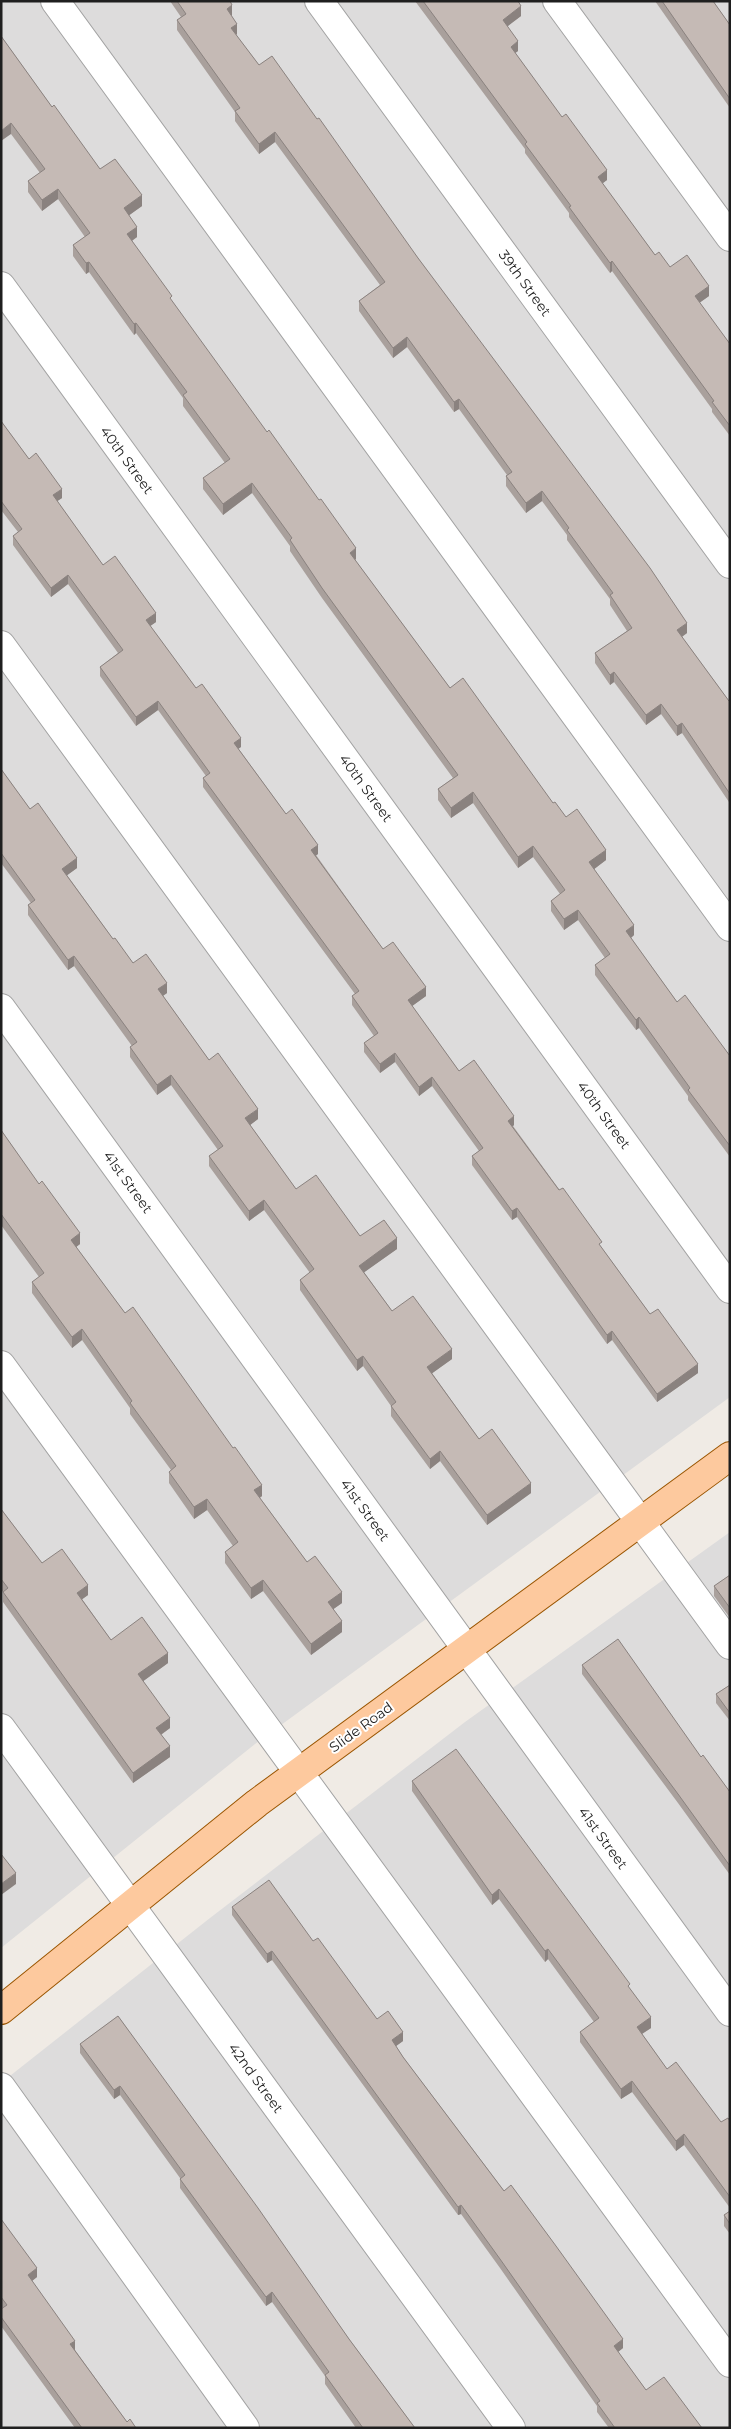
<svg xmlns="http://www.w3.org/2000/svg" width="731" height="2429" font-family="Montserrat,sans-serif">
  <style>
    .residential { fill: #dddcdc }
    .lines { fill: none; stroke-linecap: round; stroke-linejoin: round }
    .minor-casing { stroke: #a3a3a3; stroke-width: 30 }
    .major-casing { stroke: #9a5500; stroke-width: 30 }
    .minor { stroke: #fff; stroke-width: 28 }
    .major { stroke: #fdc99e; stroke-width: 28 }
    .wall { fill: #a9a09c }
    .shaded-wall { fill: #8a827f }
    .building { fill: #c5bab5; stroke: #8a827f }
    .labels { text-anchor: middle; stroke-width: 4; stroke-linejoin: round; paint-order: stroke }
    .street-label { font-size: 14px; fill: #1f1f1f; stroke: #fff }
  </style>
  <rect width="100%" height="100%" fill="#f0ebe5"/>
  <g class="residential">
    <polygon points="1,1 730,1 730,1397 255,1744 1,1948"/>
    <polygon points="730,1532 730,2428 1,2428 1,2083 210,1918 465,1722"/>
  </g>
  <g class="lines">
    <defs>
      <g id="minor">
        <polyline points="55,1 730,927"/>
        <polyline points="319,1 730,564"/>
        <polyline points="557,1 730,237"/>
        <polyline points="1,286 730,1289"/>
        <polyline points="1,645 730,1645"/>
        <polyline points="1,1008 730,2012"/>
        <polyline points="1,1365 730,2363"/>
        <polyline points="1,1728 511,2428"/>
        <polyline points="1,2087 245,2428"/>
      </g>
      <polyline id="major" points="1,2010 257,1803 730,1456"/>
    </defs>
    <use href="#minor" class="minor-casing"/>
    <use href="#major" class="major-casing"/>
    <use href="#minor" class="minor"/>
    <use href="#major" class="major"/>
  </g>
  <g class="wall">
    <polygon points="170,1 230,1 232,15 231,15 237,34 236,35 259,65 418,258 687,633 682,637 729,701 730,700 730,811 729,809 729,802 682,733 677,736 661,714 646,725 614,682 610,685 595,663 595,653 627,631 610,605 610,599 567,540 567,535 542,501 526,513 506,486 506,476 507,475 459,409 454,412 407,347 393,358 359,311 359,301 380,285 275,142 259,154 235,121 235,112 177,30 177,20 181,17"/>
    <polygon points="415,1 518,1 521,16 507,26 518,51 515,53 607,180 602,183 655,255 670,267 709,296 699,303 730,344 730,436 712,412 712,409 612,271 610,273 569,217 569,213 525,153 525,149"/>
    <polygon points="655,1 713,1 730,25 730,108"/>
    <polygon points="1,36 52,107 100,169 142,206 129,215 137,237 132,241 172,302 356,559 355,560 450,688 553,803 606,860 594,869 634,935 631,938 677,1002 730,1056 730,1157 688,1100 688,1096 639,1028 636,1030 595,975 595,965 605,958 578,920 564,930 551,911 551,901 560,894 533,857 518,868 473,803 451,818 438,800 438,789 453,778 322,598 290,551 290,546 252,493 223,515 203,489 203,478 225,463 183,406 183,398 136,333 134,335 89,272 86,274 73,256 73,245 85,237 58,199 42,211 28,192 28,181 40,173 11,134"/>
    <polygon points="1,421 29,459 62,498 57,501 103,565 156,622 150,626 196,688 241,747 238,748 286,814 318,854 316,855 383,949 426,996 412,1006 459,1071 514,1125 513,1126 650,1314 698,1373 657,1402 612,1340 607,1344 517,1217 512,1220 472,1165 472,1156 479,1151 432,1086 419,1096 395,1062 380,1073 364,1052 364,1043 374,1036 352,1005 352,996 355,994 203,787 203,778 206,776 158,710 136,726 100,676 100,667 118,653 68,584 51,597 13,545 13,536 18,532 1,510"/>
    <polygon points="1,769 30,809 77,868 67,875 113,939 133,963 167,993 163,996 209,1060 258,1119 250,1125 296,1189 360,1236 397,1249 364,1272 392,1311 452,1359 432,1373 479,1439 531,1493 487,1525 440,1461 430,1469 391,1416 391,1406 363,1366 357,1371 300,1290 300,1280 310,1273 264,1210 249,1221 209,1166 209,1156 218,1150 171,1085 157,1095 130,1057 130,1047 132,1046 74,966 68,970 28,915 28,905 31,903 1,863"/>
    <polygon points="1,1130 80,1244 76,1247 125,1313 262,1496 260,1498 307,1562 342,1603 333,1609 342,1632 311,1655 263,1591 251,1599 225,1563 225,1552 233,1546 207,1510 194,1519 169,1483 169,1472 171,1470 130,1414 130,1408 82,1340 72,1348 32,1293 32,1282 39,1277 1,1225"/>
    <polygon points="1,1509 42,1563 88,1595 82,1599 111,1640 168,1663 143,1681 170,1728 161,1735 170,1757 133,1783 3,1602 3,1592 1,1590"/>
    <polygon points="730,1575 730,1618 714,1596 714,1586"/>
    <polygon points="582,1665 701,1757 730,1792 730,1875 678,1803 582,1674"/>
    <polygon points="730,1685 730,1721 716,1703 716,1694"/>
    <polygon points="412,1781 630,1990 651,2028 642,2034 667,2069 721,2122 730,2121 730,2208 684,2145 676,2151 632,2092 621,2099 580,2042 580,2032 594,2022 548,1959 545,1962 499,1899 492,1905 412,1791"/>
    <polygon points="232,1907 313,1941 377,2019 403,2041 396,2046 403,2057 623,2348 618,2352 646,2390 702,2428 609,2428 597,2412 597,2406 500,2268 461,2214 458,2215 272,1960 267,1963 232,1915"/>
    <polygon points="118,2016 349,2339 415,2428 356,2428 325,2384 325,2376 272,2302 266,2306 180,2188 180,2178 120,2095 114,2099 80,2053 80,2044"/>
    <polygon points="730,2211 730,2234 724,2226 724,2215"/>
    <polygon points="1,2219 37,2277 32,2281 75,2350 127,2422 136,2428 75,2428 1,2326 1,2309 3,2308 1,2306"/>
  </g>
  <g class="shaded-wall">
    <polygon points="232,5 232,15 227,19 227,9"/>
    <polygon points="521,6 521,16 503,30 503,20"/>
    <polygon points="237,24 237,34 231,38 231,28"/>
    <polygon points="518,41 518,51 511,56 511,47"/>
    <polygon points="11,123 11,134 1,141 1,131"/>
    <polygon points="275,132 275,142 259,154 259,144"/>
    <polygon points="607,170 607,180 598,187 598,177"/>
    <polygon points="58,189 58,199 42,211 42,200"/>
    <polygon points="142,195 142,206 124,219 124,208"/>
    <polygon points="137,227 137,237 127,244 127,234"/>
    <polygon points="612,261 612,271 610,273 610,263"/>
    <polygon points="89,262 89,272 86,274 86,263"/>
    <polygon points="709,286 709,296 695,306 695,296"/>
    <polygon points="136,323 136,333 134,335 134,324"/>
    <polygon points="407,337 407,347 393,358 393,348"/>
    <polygon points="459,399 459,409 454,412 454,402"/>
    <polygon points="252,483 252,493 223,515 223,504"/>
    <polygon points="62,489 62,498 53,504 53,495"/>
    <polygon points="542,491 542,501 526,513 526,503"/>
    <polygon points="356,548 356,559 350,563 350,553"/>
    <polygon points="68,575 68,584 51,597 51,588"/>
    <polygon points="156,613 156,622 146,629 146,620"/>
    <polygon points="687,623 687,633 677,640 677,630"/>
    <polygon points="614,672 614,682 610,685 610,675"/>
    <polygon points="158,701 158,710 136,726 136,717"/>
    <polygon points="661,704 661,714 646,725 646,715"/>
    <polygon points="682,723 682,733 677,736 677,726"/>
    <polygon points="241,738 241,747 234,752 234,743"/>
    <polygon points="473,792 473,803 451,818 451,808"/>
    <polygon points="318,845 318,854 311,859 311,850"/>
    <polygon points="533,846 533,857 518,868 518,857"/>
    <polygon points="606,850 606,860 589,873 589,862"/>
    <polygon points="77,858 77,868 62,879 62,869"/>
    <polygon points="578,910 578,920 564,930 564,919"/>
    <polygon points="634,925 634,935 626,942 626,931"/>
    <polygon points="74,956 74,966 68,970 68,960"/>
    <polygon points="167,983 167,993 158,999 158,989"/>
    <polygon points="426,987 426,996 408,1009 408,1000"/>
    <polygon points="639,1017 639,1028 636,1030 636,1020"/>
    <polygon points="395,1053 395,1062 380,1073 380,1064"/>
    <polygon points="171,1075 171,1085 157,1095 157,1085"/>
    <polygon points="432,1077 432,1086 419,1096 419,1087"/>
    <polygon points="258,1109 258,1119 245,1129 245,1118"/>
    <polygon points="514,1116 514,1125 508,1130 508,1121"/>
    <polygon points="264,1200 264,1210 249,1221 249,1211"/>
    <polygon points="517,1208 517,1217 512,1220 512,1211"/>
    <polygon points="80,1233 80,1244 71,1251 71,1240"/>
    <polygon points="397,1238 397,1249 359,1276 359,1266"/>
    <polygon points="82,1329 82,1340 72,1348 72,1337"/>
    <polygon points="612,1331 612,1340 607,1344 607,1335"/>
    <polygon points="452,1349 452,1359 427,1377 427,1367"/>
    <polygon points="363,1356 363,1366 357,1371 357,1360"/>
    <polygon points="698,1364 698,1373 657,1402 657,1394"/>
    <polygon points="440,1451 440,1461 430,1469 430,1459"/>
    <polygon points="531,1483 531,1493 487,1525 487,1515"/>
    <polygon points="262,1485 262,1496 254,1501 254,1490"/>
    <polygon points="207,1499 207,1510 194,1519 194,1507"/>
    <polygon points="263,1580 263,1591 251,1599 251,1588"/>
    <polygon points="88,1585 88,1595 77,1603 77,1593"/>
    <polygon points="342,1592 342,1603 328,1613 328,1602"/>
    <polygon points="342,1621 342,1632 311,1655 311,1644"/>
    <polygon points="168,1653 168,1663 138,1685 138,1674"/>
    <polygon points="170,1718 170,1728 156,1738 156,1728"/>
    <polygon points="170,1746 170,1757 133,1783 133,1773"/>
    <polygon points="16,1873 16,1884 1,1895 1,1884"/>
    <polygon points="499,1889 499,1899 492,1905 492,1895"/>
    <polygon points="548,1949 548,1959 545,1962 545,1951"/>
    <polygon points="272,1951 272,1960 267,1963 267,1954"/>
    <polygon points="651,2017 651,2028 637,2037 637,2027"/>
    <polygon points="403,2032 403,2041 392,2049 392,2040"/>
    <polygon points="632,2081 632,2092 621,2099 621,2089"/>
    <polygon points="120,2086 120,2095 114,2099 114,2090"/>
    <polygon points="684,2134 684,2145 676,2151 676,2141"/>
    <polygon points="461,2205 461,2214 458,2215 458,2207"/>
    <polygon points="37,2268 37,2277 28,2284 28,2275"/>
    <polygon points="272,2292 272,2302 266,2306 266,2297"/>
    <polygon points="623,2339 623,2348 614,2355 614,2346"/>
    <polygon points="75,2341 75,2350 70,2353 70,2344"/>
  </g>
  <g class="building">
    <polygon points="177,1 230,1 232,5 227,9 237,24 231,28 259,65 272,56 317,119 319,118 418,258 650,568 687,623 677,630 729,701 730,700 730,794 682,723 677,726 661,704 646,715 614,672 610,675 595,653 632,628 610,595 613,593 567,530 569,528 542,491 526,503 506,476 512,472 459,399 454,402 407,337 393,348 359,301 385,282 275,132 259,144 235,111 240,108 177,20 186,14"/>
    <polygon points="423,1 518,1 521,6 503,20 518,41 511,47 562,117 566,114 607,170 598,177 655,255 659,252 670,267 687,255 709,286 695,296 730,344 730,426 712,402 714,401 612,261 610,263 569,207 571,206 525,144 527,142"/>
    <polygon points="662,1 713,1 730,25 730,99"/>
    <polygon points="1,36 52,107 54,105 100,169 115,159 142,195 124,208 137,227 127,234 172,296 170,298 267,432 269,430 319,500 321,499 356,548 350,553 450,688 463,678 553,803 555,802 566,817 577,809 606,850 589,862 634,925 626,931 677,1002 685,995 730,1056 730,1146 688,1090 690,1088 639,1017 636,1020 595,965 610,954 578,910 564,919 551,901 565,890 533,846 518,857 473,792 451,808 438,789 458,775 322,588 290,540 292,538 252,483 223,504 203,478 230,459 183,395 187,392 136,323 134,324 89,262 86,263 73,245 90,233 58,189 42,200 28,181 45,169 11,123 1,131"/>
    <polygon points="1,421 29,459 36,453 62,489 53,495 103,565 115,556 156,613 146,620 196,688 202,684 241,738 234,743 286,814 292,809 318,845 311,850 383,949 393,942 426,987 408,1000 459,1071 474,1060 514,1116 508,1121 559,1190 563,1188 602,1242 599,1244 650,1314 658,1309 698,1364 657,1394 612,1331 607,1335 517,1208 512,1211 472,1156 483,1148 432,1077 419,1087 395,1053 380,1064 364,1043 378,1033 352,996 359,991 203,778 210,773 158,701 136,717 100,667 123,650 68,575 51,588 13,536 22,529 1,501"/>
    <polygon points="1,769 30,809 38,803 77,858 62,869 113,939 115,938 133,963 146,954 167,983 158,989 209,1060 218,1053 258,1109 245,1118 296,1189 316,1175 360,1236 384,1220 397,1238 359,1266 392,1311 413,1296 452,1349 427,1367 479,1439 492,1429 531,1483 487,1515 440,1451 430,1459 391,1406 396,1402 363,1356 357,1360 300,1280 314,1269 264,1200 249,1211 209,1156 223,1146 171,1075 157,1085 130,1047 137,1042 74,956 68,960 28,905 35,900 1,853"/>
    <polygon points="1,1130 39,1184 42,1181 80,1233 71,1240 125,1313 133,1307 233,1448 235,1447 262,1485 254,1490 307,1562 315,1556 342,1592 328,1602 342,1621 311,1644 263,1580 251,1588 225,1552 238,1542 207,1499 194,1507 169,1472 176,1466 130,1403 132,1401 82,1329 72,1337 32,1282 44,1273 1,1214"/>
    <polygon points="1,1509 42,1563 62,1549 88,1585 77,1593 111,1640 142,1617 168,1653 138,1674 170,1718 156,1728 170,1746 133,1773 3,1592 8,1588 1,1579"/>
    <polygon points="730,1575 730,1608 714,1586"/>
    <polygon points="618,1639 701,1757 703,1755 730,1792 730,1866 678,1794 582,1665"/>
    <polygon points="730,1685 730,1713 716,1694"/>
    <polygon points="456,1749 630,1984 628,1986 651,2017 637,2027 667,2069 676,2062 721,2122 728,2118 730,2121 730,2197 684,2134 676,2141 632,2081 621,2089 580,2032 599,2018 548,1949 545,1951 499,1889 492,1895 412,1781"/>
    <polygon points="1,1854 16,1873 1,1884"/>
    <polygon points="269,1880 313,1941 318,1938 377,2019 388,2011 403,2032 392,2040 403,2057 504,2191 511,2185 556,2246 623,2339 614,2346 646,2390 664,2377 702,2428 615,2428 597,2403 600,2401 500,2259 461,2205 458,2207 272,1951 267,1954 232,1907"/>
    <polygon points="118,2016 258,2208 349,2339 415,2428 363,2428 325,2375 329,2372 272,2292 266,2297 180,2179 185,2175 120,2086 114,2090 80,2044"/>
    <polygon points="730,2211 730,2224 724,2215"/>
    <polygon points="1,2219 37,2268 28,2275 75,2341 70,2344 127,2422 130,2419 136,2428 82,2428 1,2317 1,2309 7,2305 1,2297"/>
  </g>
  <g class="labels">
    <g class="street-label">
      <text transform="translate(525 283) rotate(54)" y="5">39th Street</text>
      <text transform="translate(127 460) rotate(54)" y="5">40th Street</text>
      <text transform="translate(366 788) rotate(54)" y="5">40th Street</text>
      <text transform="translate(604 1115) rotate(54)" y="5">40th Street</text>
      <text transform="translate(128 1182) rotate(54)" y="5">41st Street</text>
      <text transform="translate(365 1510) rotate(54)" y="5">41st Street</text>
      <text transform="translate(361 1727) rotate(-36)" y="5">Slide Road</text>
      <text transform="translate(603 1838) rotate(54)" y="5">41st Street</text>
      <text transform="translate(256 2078) rotate(54)" y="5">42nd Street</text>
    </g>
  </g>
  <rect width="731" height="2429" fill="none" stroke="#1f1f1f" stroke-width="5"/>
</svg>
